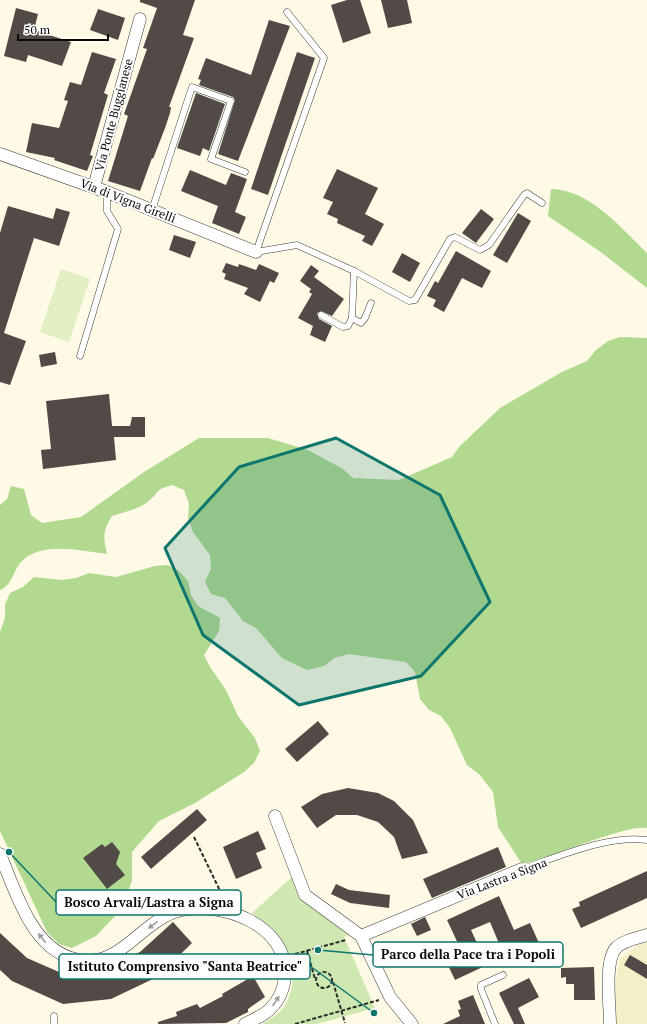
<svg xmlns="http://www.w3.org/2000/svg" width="647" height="1024" font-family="'PT Serif',serif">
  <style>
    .farmland { fill: #f4efc7 }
    .green { fill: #cfe8b1 }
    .forest { fill: #b2d990 }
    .pitch { fill: #e1efc3 }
    .building { fill: #524a46 }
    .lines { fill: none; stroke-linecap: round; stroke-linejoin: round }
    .service-casing { stroke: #3d3d3d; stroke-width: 7 }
    .minor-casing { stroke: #3d3d3d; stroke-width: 13 }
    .path { stroke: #2c2c2c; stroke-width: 2; stroke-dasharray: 4 2; stroke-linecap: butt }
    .service { stroke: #fff; stroke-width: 6 }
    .minor { stroke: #fff; stroke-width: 12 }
    .oneway { fill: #9d9d9d }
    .marked { fill: #0f766e; fill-opacity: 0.2; stroke: #0f766e; stroke-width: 3; stroke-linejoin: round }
    .labels { text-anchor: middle; stroke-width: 4; stroke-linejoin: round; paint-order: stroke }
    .street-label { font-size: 12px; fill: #0a0a0a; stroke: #fff }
    .leader { fill: none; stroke: #0f766e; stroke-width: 1.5 }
    .callout-dot { fill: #0f766e; stroke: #fff; stroke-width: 1.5 }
    .callout { fill: #fff; stroke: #0f766e; stroke-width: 1.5 }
    .callout-label { font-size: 13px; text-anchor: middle; font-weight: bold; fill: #0a0a0a }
  </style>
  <rect width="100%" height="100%" fill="#fffae6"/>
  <polygon class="farmland" points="647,942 647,1024 616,1024 615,984 620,959 638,945"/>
  <path class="green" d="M292,877L349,935L344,937L375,1008L317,1024H262C270,1019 278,1015 284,1007C296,988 296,961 283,943C275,931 262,923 252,913Z"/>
  <g class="forest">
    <path d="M551,189C590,190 620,227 647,253V288L602,253L548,216Z"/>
    <path d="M620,337L647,338V828C626,824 550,858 522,864L498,827L493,792L479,774L467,765L450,728L441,716L429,710L420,699L415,672L406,662L349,654L334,658L324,666L307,670L282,658L256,628L243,621L225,598L211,594L205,582L211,569L210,555L193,532L188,518L189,504L184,490L172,485C155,490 161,490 150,500C141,509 124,512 112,516C103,530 103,537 107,554C81,551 40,540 20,563C13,572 12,585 0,590V505L7,499L11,486L24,489L31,515L42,523L81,517L144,472L199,438H268L308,450L343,469L353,478L399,480L452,457L460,446L500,408L562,372L587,361L596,350L608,341Z"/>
    <polygon points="168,565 179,571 188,581 191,595 198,606 220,618 219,631 204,655 210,667 226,690 238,716 255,738 260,751 254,763 244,772 195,803 159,821 132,852 132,880 128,893 119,903 115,916 96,936 72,948 59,944 47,932 0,831 0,632 5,618 5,605 10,593 23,587 34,577 62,580 76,578 89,573 116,577 155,566"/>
  </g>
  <polygon class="pitch" points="61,269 90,279 69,342 40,332"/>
  <g class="building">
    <polygon points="140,0 195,0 183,35 194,38 169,107 171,107 170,113 165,128 153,159 152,158 140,191 108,181 128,116 124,114 147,49 143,48 157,8 140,2"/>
    <polygon points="347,0 360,0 371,33 343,43 331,5"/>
    <polygon points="381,0 407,0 412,23 388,28"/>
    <polygon points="16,8 38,14 34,30 71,42 62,66 28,55 26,62 4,56"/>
    <polygon points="98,9 125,18 118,40 90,30"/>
    <polygon points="269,20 290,26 238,161 218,154 235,100 233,97 199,85 201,80 198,79 206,58 251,75"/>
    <polygon points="92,52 116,59 104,93 108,95 90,155 93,156 87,171 54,160 55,158 26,152 32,123 59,128 68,101 64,100 70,82 81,85"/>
    <polygon points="297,52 315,58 268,195 251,189"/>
    <polygon points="196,93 225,104 209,151 203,148 200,156 177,148"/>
    <polygon points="337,169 378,188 365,214 384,224 372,246 362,241 365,236 337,223 338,219 327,214 333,202 323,198"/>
    <polygon points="190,170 226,185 231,173 247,179 235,212 246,217 239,234 212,223 218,206 181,191"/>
    <polygon points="8,206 53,219 56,208 70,212 59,246 34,238 4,333 26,341 10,385 0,382 0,233"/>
    <polygon points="481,209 494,219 476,243 462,233"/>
    <polygon points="518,213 531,221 507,263 493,255"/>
    <polygon points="174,235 196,242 190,258 169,250"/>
    <polygon points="456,251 491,271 482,288 462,278 444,312 433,306 436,300 427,296 435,281 438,283"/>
    <polygon points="402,253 420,263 410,282 392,272"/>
    <polygon points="226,263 238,267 239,264 256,270 259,264 279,273 274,283 270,281 260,302 244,294 248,288 224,279 226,274 222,272"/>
    <polygon points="311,265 319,271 314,277 344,299 332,316 321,311 317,313 319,319 332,326 325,342 310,335 313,326 298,318 312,294 309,292 311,289 300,281"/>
    <polygon points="55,352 57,364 41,367 39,355"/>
    <polygon points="109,394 112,426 130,426 132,417 145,417 145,437 114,437 116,460 43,469 41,450 51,449 46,401"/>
    <polygon points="318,721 329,734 297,762 285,749"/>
    <polygon points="348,788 378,793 394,801 413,820 428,853 402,859 394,837 378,822 357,815 336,815 317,828 301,807 322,794"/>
    <polygon points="197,809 207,820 151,869 141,857"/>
    <polygon points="258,831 266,849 256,853 262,868 236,879 223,847"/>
    <polygon points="112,842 120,852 116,864 125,875 107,889 83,858 102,844 105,847"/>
    <polygon points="498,847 506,867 432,898 423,879"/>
    <polygon points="647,871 647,898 581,928 572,909 580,906 579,902"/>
    <polygon points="336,884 349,890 390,895 389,908 350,903 331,894"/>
    <polygon points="499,896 514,930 530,923 543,952 516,965 515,962 508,965 490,922 471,930 487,965 455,980 444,957 461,950 447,920"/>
    <polygon points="425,917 431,930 417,936 411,924"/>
    <polygon points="173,922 192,943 157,977 111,999 63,1004 12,981 0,970 0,933 27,958 59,972 82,971 101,969 140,952"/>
    <polygon points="630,955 647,965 647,979 624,965"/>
    <polygon points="594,967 595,1000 574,1000 574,984 566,984 566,977 561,978 561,968"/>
    <polygon points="253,976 265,997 248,1009 248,1012 226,1023 158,1024 158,1022 177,1016 176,1012 197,1004 200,1008 223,996 222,994"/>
    <polygon points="529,978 539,997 518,1008 525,1024 514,1024 499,993"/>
    <polygon points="473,995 485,1024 443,1024 460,1016 458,1010 461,1009 458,1001"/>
  </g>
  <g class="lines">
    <defs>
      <g id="service">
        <polyline points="287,12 324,58 256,252 297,245 354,271 409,301 415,300 450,239 455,237 480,250 489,245 524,195 527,193 542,203"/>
        <polyline points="152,210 192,87 231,101 211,159 245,172"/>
        <polyline points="321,315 343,327 348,326 352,318 354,271"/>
        <polyline points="352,318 361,323 365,318 371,303"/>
        <polyline points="80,356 118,229 107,211 107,192"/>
        <path d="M522,869C560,856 607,835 647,840"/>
        <polyline points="54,1016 54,1024"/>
        <polyline points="495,1024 481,989 481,985 503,975"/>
      </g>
      <g id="minor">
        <polyline points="0,154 107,192 256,252"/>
        <polyline points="94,187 140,19"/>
        <polyline points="275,816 305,895 361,936 390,997 412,1024"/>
        <path d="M0,854C15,890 31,946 71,958C120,974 139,919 182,910C223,901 289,926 285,976C284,988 279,1000 271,1008C264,1016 254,1019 245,1024"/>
        <polyline points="361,936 522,869"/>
        <path d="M610,1024C610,1006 604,961 616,948C622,941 638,938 647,935"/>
      </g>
    </defs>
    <use href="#service" class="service-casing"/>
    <use href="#minor" class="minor-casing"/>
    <g class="path">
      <polyline points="194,837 224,899"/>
      <polyline points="307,951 315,979"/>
      <polyline points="295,954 346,940"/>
      <circle cx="324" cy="980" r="8"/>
      <polyline points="333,982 345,1023"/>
      <polyline points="295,1024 379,1000"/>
    </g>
    <use href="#service" class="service"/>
    <use href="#minor" class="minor"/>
  </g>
  <defs><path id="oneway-solid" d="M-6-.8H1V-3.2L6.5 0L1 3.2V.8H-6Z"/></defs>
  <g class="oneway">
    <use href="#oneway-solid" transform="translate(153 925) rotate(144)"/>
    <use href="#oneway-solid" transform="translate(42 938) rotate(-129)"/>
    <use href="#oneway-solid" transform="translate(276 1001) rotate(-56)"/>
  </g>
  <path class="marked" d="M336,438L440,495L490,602L421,676L299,705L203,635L165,548L239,467Z"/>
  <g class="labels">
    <g class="street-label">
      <text transform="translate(114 115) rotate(-75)" y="4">Via Ponte Buggianese</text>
      <text transform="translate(128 201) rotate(21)" y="4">Via di Vigna Girelli</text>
      <text transform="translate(502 879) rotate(-21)" y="4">Via Lastra a Signa</text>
    </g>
  </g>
  <path class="leader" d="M9 852L56 902M318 950L373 955M374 1013L310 966"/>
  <g class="callout-dot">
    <circle cx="9" cy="852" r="4"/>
    <circle cx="318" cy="950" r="4"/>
    <circle cx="374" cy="1013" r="4"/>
  </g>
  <g class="callout">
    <rect x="56" y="890" width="185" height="25" rx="4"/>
    <rect x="373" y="942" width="190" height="25" rx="4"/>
    <rect x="59" y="954" width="251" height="25" rx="4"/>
  </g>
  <g class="callout-label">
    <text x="149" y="907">Bosco Arvali/Lastra a Signa</text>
    <text x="468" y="959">Parco della Pace tra i Popoli</text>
    <text x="185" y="971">Istituto Comprensivo "Santa Beatrice"</text>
  </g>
  <path d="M18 34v6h90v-6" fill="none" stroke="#0a0a0a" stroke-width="2"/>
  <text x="24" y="34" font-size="12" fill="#0a0a0a" stroke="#ffffff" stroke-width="3" paint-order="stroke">50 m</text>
</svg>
